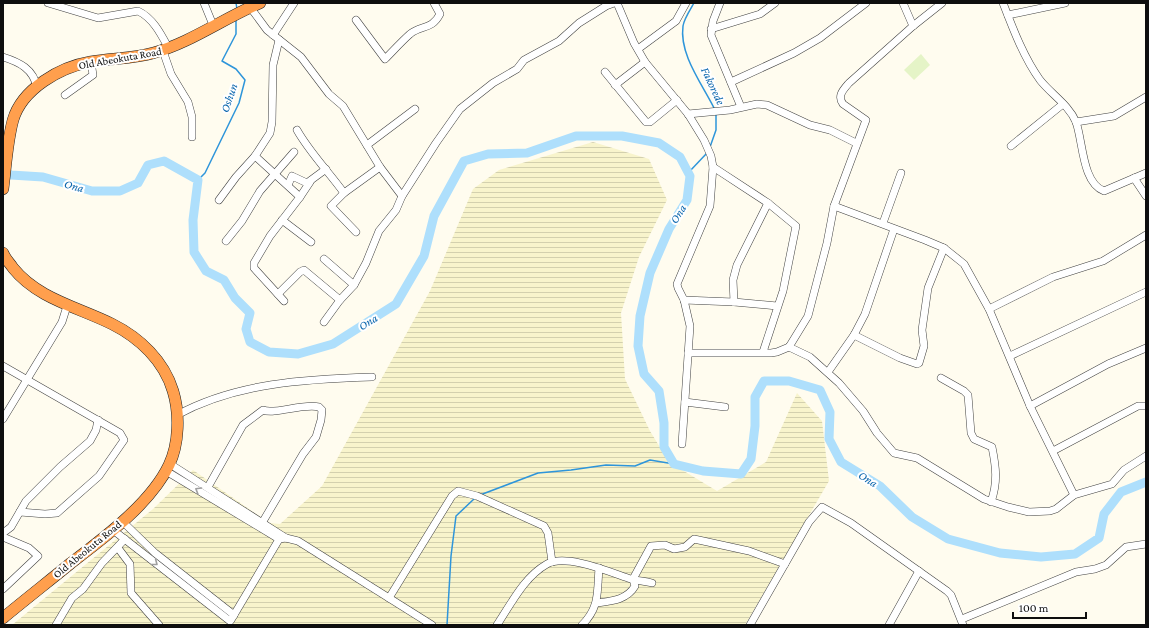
<svg xmlns="http://www.w3.org/2000/svg" width="1149" height="628" font-family="'Crimson Pro',serif">
  <style>
    .farmland { fill: url(#farmland-rules) }
    .pitch { fill: #e5f4c7 }
    .lines { fill: none; stroke-linecap: round; stroke-linejoin: round }
    .stream { stroke: #2e95da; stroke-width: 1.5 }
    .river { stroke: #aedffc; stroke-width: 9 }
    .minor-casing { stroke: #414141; stroke-width: 8 }
    .highway-casing { stroke: #1f1f1f; stroke-width: 12 }
    .minor { stroke: #fff; stroke-width: 7 }
    .highway { stroke: #ff9f4d; stroke-width: 11 }
    .oneway { stroke: #9f9f9f }
    .labels { text-anchor: middle; dominant-baseline: central; stroke-width: 4; stroke-linejoin: round; paint-order: stroke }
    .street-label { font-size: 11px; fill: #0e0e0e; stroke: #fff }
    .water-label { font-size: 12px; font-style: italic; fill: #0b66ad; stroke: #fff }
  </style>
  <defs>
    <pattern id="farmland-rules" width="6" height="5" patternUnits="userSpaceOnUse"><rect width="6" height="5" fill="#f8f4cc"/><path d="M0 2.5h6" fill="none" stroke="#d3d0ae"/></pattern>
  </defs>
  <rect width="100%" height="100%" fill="#fffcef"/>
  <path class="farmland" d="M593,142L649,159L667,200L639,257L621,313L625,379L650,431L669,462L717,491L766,462L797,393L822,421L829,481L745,625H12L153,509L193,470L269,523L280,524L322,486L430,291L473,189L499,170Z"/>
  <path class="pitch" d="M921,54L930,65L914,80L904,70Z"/>
  <g class="lines">
    <g class="stream">
      <path d="M236,3L237,9"/>
      <path d="M694,3C690,10 684,19 683,26C679,55 703,85 715,110"/>
      <path d="M710,147L716,130V113"/>
      <path d="M689,172L707,153"/>
      <path d="M198,180L205,173L239,103L245,80L236,69L222,61L236,34V19"/>
      <path d="M480,495L538,473L571,470L606,465L635,466L650,460L674,464"/>
      <path d="M447,625L451,556L456,516L475,498"/>
    </g>
    <path class="river" d="M3,171L11,175L43,177L92,191H120L138,183L148,165L164,161L198,180L193,220L194,252L206,271L224,280L235,298L250,313L246,329L250,342L269,352L298,354L333,344L396,304L424,256L434,216L464,161L488,154L527,153L576,136H622L659,143L680,157L690,176L687,200L669,229L650,273L640,316L638,346L644,374L659,391L664,423V447L674,464L703,471L741,474L751,459L755,426V397L764,381H789L820,390L830,412L829,439L841,462L880,486L912,517L948,539L1000,553L1041,557L1075,554L1099,538L1104,514L1121,492L1146,482"/>
    <g class="minor-casing">
      <g id="minor">
        <path d="M48,3L98,18L138,11C153,18 161,34 169,49"/>
        <path d="M204,3L213,25"/>
        <path d="M617,3L634,43L645,62L688,114L704,140L711,156L713,167L710,206L677,284L678,288L684,300L690,326L682,444"/>
        <path d="M720,3L713,21L711,35L741,107"/>
        <path d="M903,3L913,26"/>
        <path d="M1003,3C1013,29 1024,58 1040,80C1051,94 1069,105 1076,122C1083,141 1082,183 1104,191L1146,173"/>
        <path d="M250,7L267,30L301,57L329,94L343,106L380,167L402,196"/>
        <path d="M1008,15L1065,3"/>
        <path d="M356,20L385,59C393,51 401,42 410,34C421,25 432,30 440,14L434,3"/>
        <path d="M711,29L760,14L775,3"/>
        <path d="M273,35L294,3"/>
        <path d="M638,49L676,21L686,3"/>
        <path d="M163,51L171,74L188,102L192,117V137"/>
        <path d="M3,57C19,62 34,69 37,88"/>
        <path d="M605,72L646,122H650L677,100"/>
        <path d="M731,82L794,53L820,38L866,3"/>
        <path d="M615,85L645,62"/>
        <path d="M65,95L93,75L91,62"/>
        <path d="M688,114L730,110L757,104L767,105L810,125L830,130L856,143"/>
        <path d="M1076,122L1114,116L1146,97"/>
        <path d="M297,130C310,153 329,172 344,193"/>
        <path d="M367,145L415,109"/>
        <path d="M1011,146L1063,104"/>
        <path d="M255,156L300,197L270,236L254,263V268L284,301"/>
        <path d="M713,167L768,203L796,226L783,291L763,352"/>
        <path d="M1134,178L1146,196"/>
        <path d="M288,185L292,176L307,183L326,169"/>
        <path d="M300,197L310,182"/>
        <path d="M219,200L236,177L255,156L270,133L272,122L273,65L279,40"/>
        <path d="M834,206L925,240L944,248L964,264L989,309L1030,406L1074,495"/>
        <path d="M282,220L311,242"/>
        <path d="M883,223L901,173"/>
        <path d="M356,232L331,206L344,193L380,167"/>
        <path d="M226,241L242,221L260,191L294,152"/>
        <path d="M324,259L354,285"/>
        <path d="M278,294L300,272L304,270L340,300"/>
        <path d="M684,300L734,302L777,306"/>
        <path d="M734,302L733,280L737,265L768,203"/>
        <path d="M989,309L1053,277L1103,261L1146,235"/>
        <path d="M324,322L340,300L354,285L366,263L379,231L396,210L402,196L436,143L460,109L493,83L517,69L524,60L559,41L579,23L606,6L614,3"/>
        <path d="M854,335L900,358L917,364L919,363L924,346L922,330L928,288L944,248"/>
        <path d="M789,347L810,357L839,383L863,411L877,433L894,453L917,458L984,499L1008,507L1029,512L1050,511L1056,509L1074,495L1112,484L1124,470L1146,456"/>
        <path d="M688,353H771L777,352L789,347L808,316L827,243L834,206L866,120L843,104C837,96 843,90 849,83L913,26L942,3"/>
        <path d="M1010,356L1146,292"/>
        <path d="M3,366L120,433L124,440L99,476L57,513L45,514L20,512"/>
        <path d="M828,372L854,335L865,314L894,229"/>
        <path d="M941,378L964,391L968,395L971,433L974,439L992,447C996,467 998,482 991,502"/>
        <path d="M685,402L725,407"/>
        <path d="M1030,406L1108,364L1146,348"/>
        <path d="M177,415C236,383 305,379 372,377"/>
        <path d="M3,419L62,322L67,306"/>
        <path d="M1053,451L1138,406H1146"/>
        <path d="M170,464L286,538"/>
        <path d="M166,471L279,539L286,538L298,541L432,625"/>
        <path d="M208,487L243,425L263,410C274,415 303,403 319,407L322,410L321,420L316,437L303,454L262,523"/>
        <path d="M122,521L155,553L234,615"/>
        <path d="M113,530L230,621"/>
        <path d="M3,533L11,527L26,501L60,467L90,441L96,430L98,420"/>
        <path d="M3,537L29,548L38,556L3,589"/>
        <path d="M118,548L130,564L131,593L159,625"/>
        <path d="M389,598L452,496L458,491L477,496L544,526L548,533L552,562"/>
        <path d="M597,603C611,601 627,600 635,586L633,579L651,546L665,545L674,549L685,547L694,539L749,551L785,564"/>
        <path d="M962,619L1076,572L1095,569L1106,565L1126,547L1146,544"/>
        <path d="M231,620L281,536"/>
        <path d="M56,625L72,598L83,589L102,563L125,539"/>
        <path d="M497,625C511,604 524,577 547,564C566,553 612,573 631,579C638,581 645,581 652,583"/>
        <path d="M582,625C600,607 597,592 599,568"/>
        <path d="M750,625L809,522L822,507L851,523L947,591L951,595L963,625"/>
        <path d="M889,625L919,571"/>
      </g>
    </g>
    <g class="highway-casing">
      <g id="highway">
        <path d="M3,189C6,166 7,142 13,120C22,89 60,67 90,62C111,58 133,59 153,53C190,43 224,18 260,3"/>
        <path d="M3,253C5,259 10,263 13,268C38,299 78,307 112,324C140,338 164,361 173,391C180,414 179,444 169,465C151,503 104,538 71,563C49,581 26,599 3,618"/>
      </g>
    </g>
    <use href="#minor" class="minor"/>
    <use href="#highway" class="highway"/>
  </g>
  <defs><path id="oneway-chevron" d="M-2-3.5L2.5 0L-2 3.5" fill="none" stroke-width="1.6" stroke-linecap="round" stroke-linejoin="round"/></defs>
  <g class="oneway">
    <use href="#oneway-chevron" transform="translate(198 490) rotate(-149)"/>
    <use href="#oneway-chevron" transform="translate(155 563) rotate(38)"/>
  </g>
  <g class="labels">
    <g class="street-label">
      <text transform="translate(120 58) rotate(-10)">Old Abeokuta Road</text>
      <text transform="translate(87 549) rotate(-39)">Old Abeokuta Road</text>
    </g>
    <g class="water-label">
      <text transform="translate(713 86) rotate(65)">Fakorede</text>
      <text transform="translate(229 98) rotate(-71)">Oshun</text>
      <text transform="translate(74 186) rotate(15)">Ona</text>
      <text transform="translate(678 214) rotate(-58)">Ona</text>
      <text transform="translate(368 322) rotate(-32)">Ona</text>
      <text transform="translate(868 479) rotate(32)">Ona</text>
    </g>
  </g>
  <rect width="1149" height="628" fill="none" stroke="#0e0e0e" stroke-width="8"/>
  <path d="M1013 612v6h73v-6" fill="none" stroke="#0e0e0e" stroke-width="2"/>
  <text x="1019" y="612" font-size="12" fill="#0e0e0e" stroke="#ffffff" stroke-width="3" paint-order="stroke">100 m</text>
</svg>
